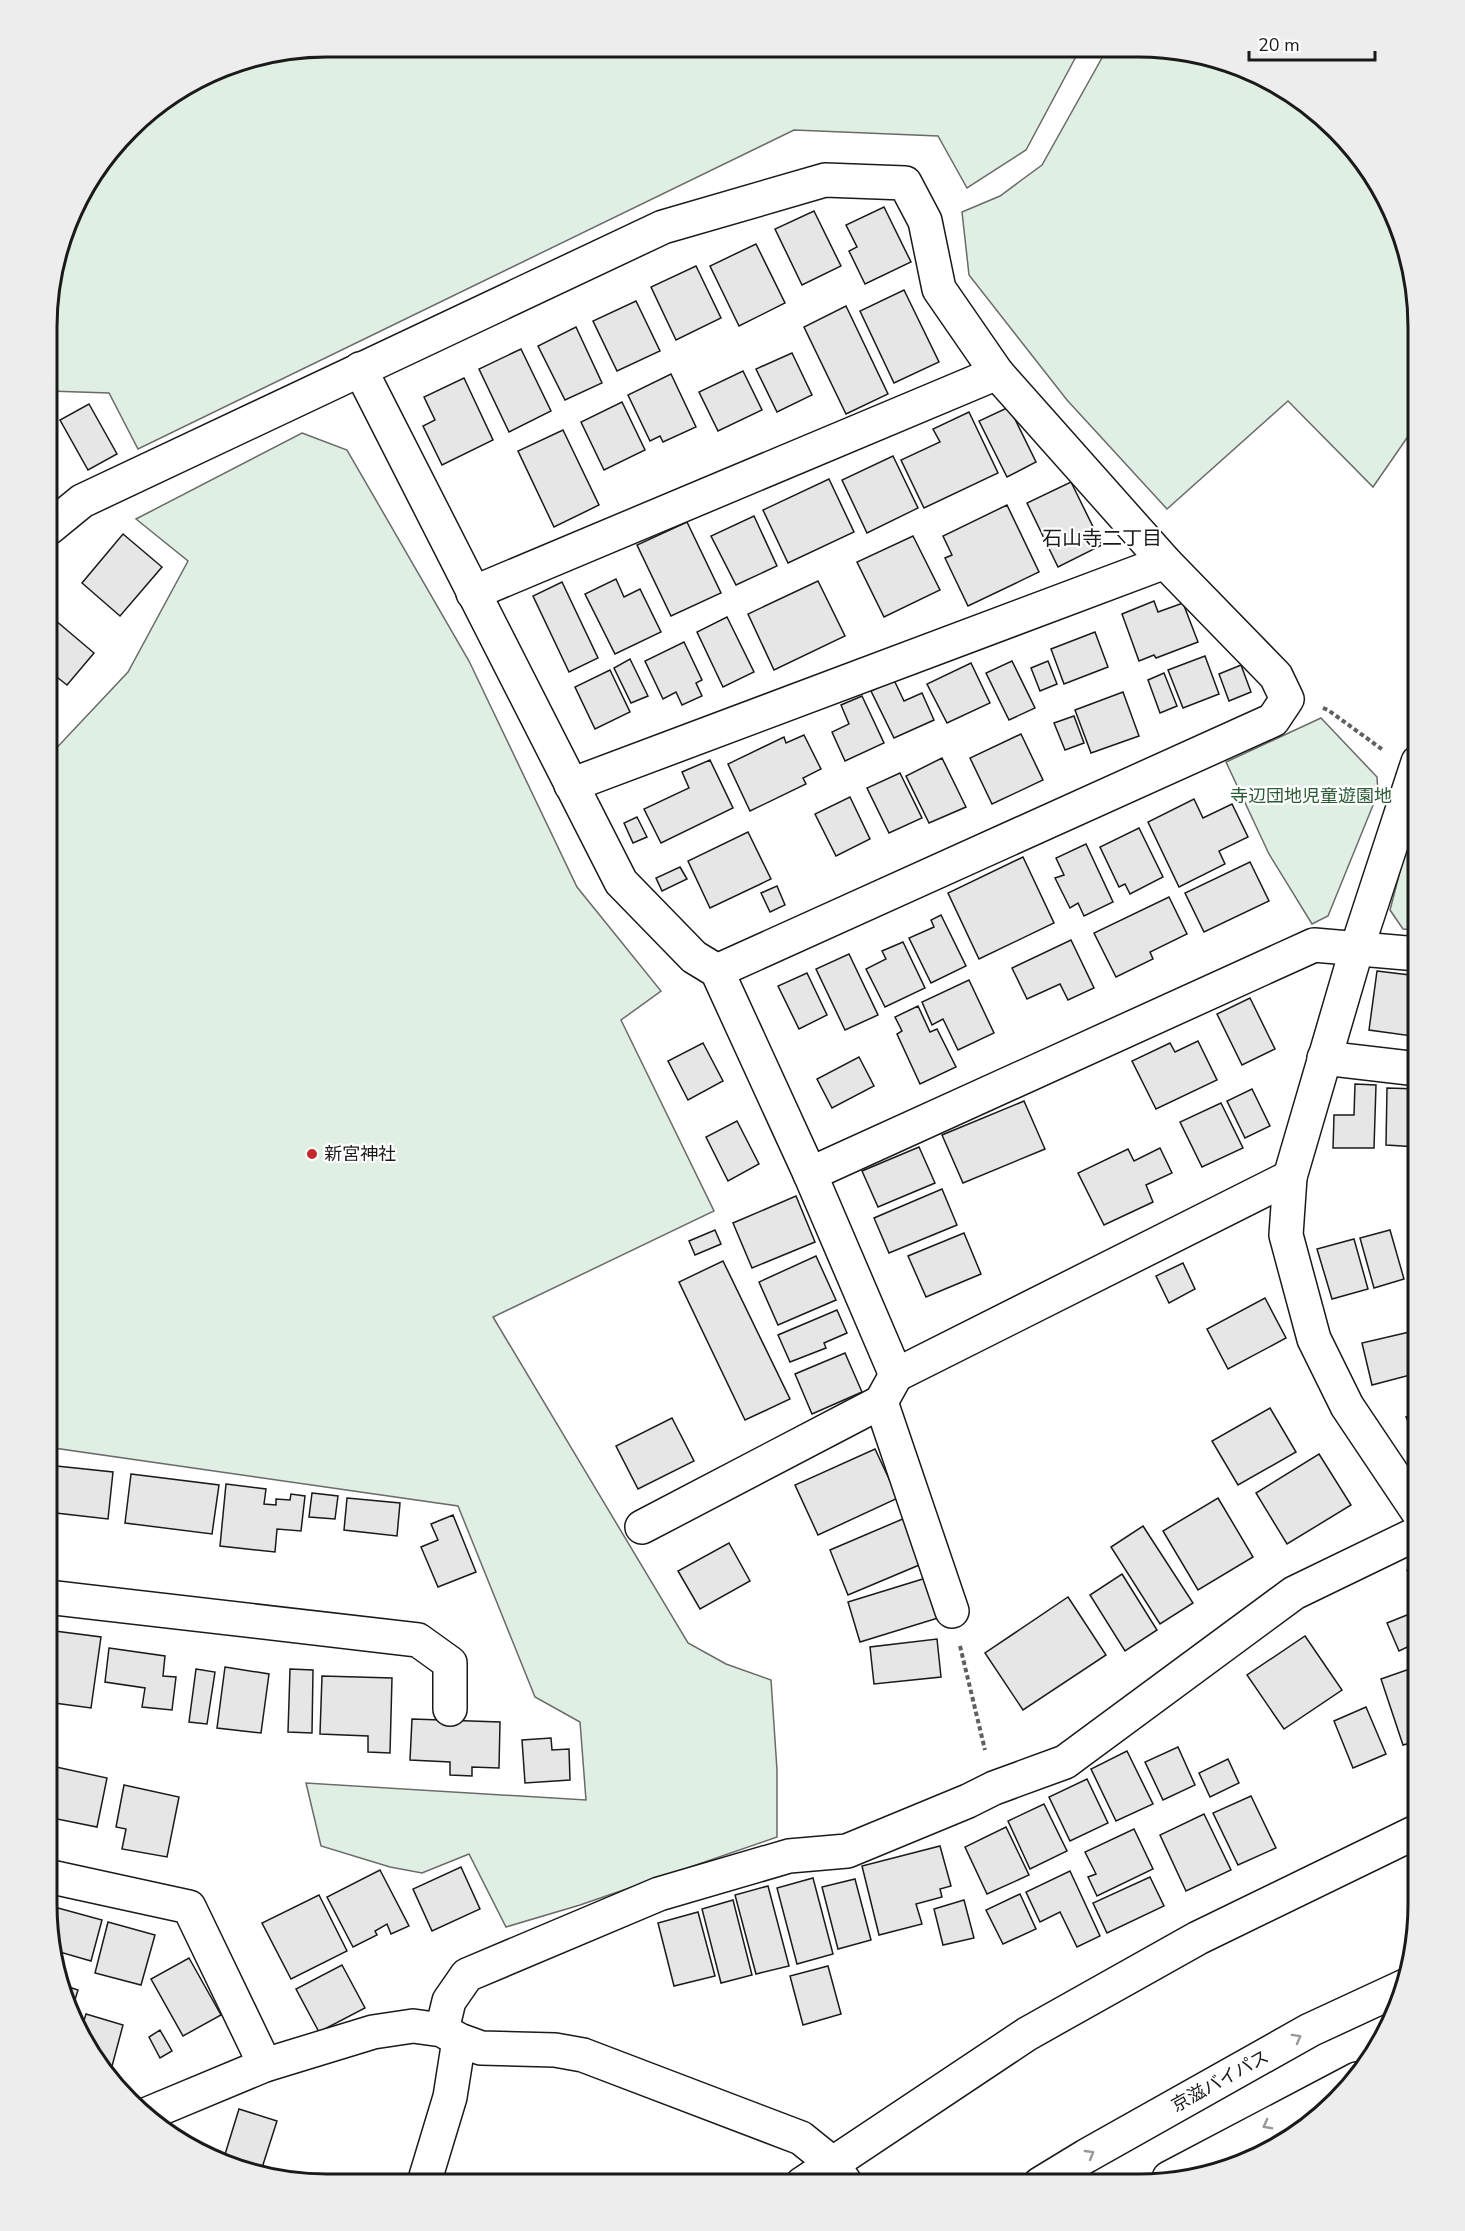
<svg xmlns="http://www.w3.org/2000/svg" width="1465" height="2231" font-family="'Nunito Sans','Noto Sans JP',sans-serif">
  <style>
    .green { fill: #e0efe3; stroke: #6a6a6a; stroke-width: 1.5 }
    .building { fill: #e6e6e6; stroke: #1a1a1a; stroke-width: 1.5 }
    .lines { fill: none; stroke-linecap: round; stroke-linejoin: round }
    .minor-casing { stroke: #1a1a1a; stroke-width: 36 }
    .highway-casing { stroke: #1a1a1a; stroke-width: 36 }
    .path { stroke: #5f5f5f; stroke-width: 4; stroke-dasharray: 4.5 3; stroke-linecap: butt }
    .minor { stroke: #fff; stroke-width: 33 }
    .highway { stroke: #fff; stroke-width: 33 }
    .oneway { stroke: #989898 }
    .poi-dot { fill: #c62828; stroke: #fff; stroke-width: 2 }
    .labels { text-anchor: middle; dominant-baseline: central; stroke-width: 4.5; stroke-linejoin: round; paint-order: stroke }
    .park-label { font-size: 18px; fill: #2b5a34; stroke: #fff }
    .poi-label { font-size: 18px; fill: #1a1a1a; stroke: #fff; text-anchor: start }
    .street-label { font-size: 18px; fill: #1a1a1a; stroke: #fff }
    .neighbourhood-label { font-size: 20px; fill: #1a1a1a; stroke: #fff }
    .rim { fill: none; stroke: #1a1a1a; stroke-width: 3 }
  </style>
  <rect width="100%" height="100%" fill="#fff"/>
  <g class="green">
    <path d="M327,47L1080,49L1026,150L967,188L938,136L794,130L138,449L109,393L49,391V290L84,187L142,116L237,62Z"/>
    <path d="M1107,49H1175L1245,68L1308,104L1360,156L1397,219L1418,327V422L1373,487L1288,401L1167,509L1067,400L969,275L962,212L1000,196L1042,165Z"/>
    <path d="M302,433L347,450L469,661L577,887L661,991L621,1020L714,1211L493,1317L688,1643L726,1664L771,1680L777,1770V1837L580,1905L506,1927L469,1854L422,1873L390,1867L321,1846L306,1783L586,1800L580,1722L535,1697L458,1506L47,1447L48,757L128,672L188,561L136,519Z"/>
    <path d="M1321,718L1377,777L1378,793L1328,916L1312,924L1269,854L1226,762Z"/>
    <path d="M1410,833L1418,834V930L1403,929L1390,910Z"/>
  </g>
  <g class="building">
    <path d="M884,207L911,262L865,284L849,251L857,247L846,225Z"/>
    <path d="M814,211L841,266L802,285L775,229Z"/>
    <path d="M756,244L785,303L739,326L710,266Z"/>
    <path d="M696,266L721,318L676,340L651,287Z"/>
    <path d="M904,290L939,362L894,383L860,311Z"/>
    <path d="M636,301L660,351L617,371L593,321Z"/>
    <path d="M846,306L888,394L846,414L804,327Z"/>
    <path d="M576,327L602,383L565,400L538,346Z"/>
    <path d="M521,349L551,411L509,432L479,369Z"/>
    <path d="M792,353L812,395L777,412L756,369Z"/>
    <path d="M743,371L762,410L718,431L699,392Z"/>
    <path d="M671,374L696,427L663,442L660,436L650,441L628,395Z"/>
    <path d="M464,378L493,440L442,465L423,426L435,420L424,397Z"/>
    <path d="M622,402L645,450L604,470L581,422Z"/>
    <path d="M89,404L117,454L88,470L60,420Z"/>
    <path d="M1009,407L1036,462L1007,477L979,421Z"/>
    <path d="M969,412L998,473L924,508L901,460L940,442L933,429Z"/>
    <path d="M563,430L599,505L554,527L518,451Z"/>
    <path d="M893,456L918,508L867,533L842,480Z"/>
    <path d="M829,479L854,532L788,563L763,510Z"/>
    <path d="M1071,482L1102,545L1058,567L1027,503Z"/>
    <path d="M1007,505L1039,572L968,606L945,558L952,555L943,536Z"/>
    <path d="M754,516L777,566L736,585L711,536Z"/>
    <path d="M687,522L721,593L671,616L637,545Z"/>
    <path d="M123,534L162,567L120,616L82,583Z"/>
    <path d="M913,536L940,590L884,617L857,562Z"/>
    <path d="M616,579L624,597L640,589L661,632L615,654L585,594Z"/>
    <path d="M818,581L845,636L774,670L748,614Z"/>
    <path d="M562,582L598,658L569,672L533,596Z"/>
    <path d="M1154,601L1158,612L1183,603L1198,642L1156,658L1154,655L1139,661L1122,614Z"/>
    <path d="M727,617L754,672L723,687L697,632Z"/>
    <path d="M55,620L94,653L67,685L48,670V628Z"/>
    <path d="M1095,632L1108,667L1064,684L1051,649Z"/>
    <path d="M684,642L702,680L696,683L702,696L682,705L676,692L663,699L645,661Z"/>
    <path d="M1205,656L1219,694L1183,708L1168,670Z"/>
    <path d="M630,659L648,696L631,703L614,668Z"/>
    <path d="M1012,661L1035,708L1009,720L986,673Z"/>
    <path d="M1048,661L1057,684L1040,691L1031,668Z"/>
    <path d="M971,663L990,703L947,723L927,684Z"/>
    <path d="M1241,665L1251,692L1229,701L1219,674Z"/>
    <path d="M610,670L630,712L595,729L575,687Z"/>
    <path d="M1164,673L1177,706L1160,713L1148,680Z"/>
    <path d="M894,680L904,701L922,693L934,720L894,738L871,691Z"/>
    <path d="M1123,692L1139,736L1091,753L1075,710Z"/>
    <path d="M862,696L884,743L845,761L832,732L849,724L841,705Z"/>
    <path d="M1074,716L1084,743L1065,750L1054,723Z"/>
    <path d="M1021,734L1043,780L992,804L970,758Z"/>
    <path d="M804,735L821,769L803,778L806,784L750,811L728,764L784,737L786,743Z"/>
    <path d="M942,758L966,807L929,823L906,776Z"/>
    <path d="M710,760L733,808L661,843L644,809L689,788L682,772Z"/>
    <path d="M900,773L922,818L889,833L867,788Z"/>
    <path d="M850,797L870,839L836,856L815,814Z"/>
    <path d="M1194,799L1203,818L1232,804L1248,837L1219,851L1225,864L1179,887L1148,822Z"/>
    <path d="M637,817L647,837L633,843L624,823Z"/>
    <path d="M1139,828L1163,877L1130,894L1125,884L1119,887L1100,847Z"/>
    <path d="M748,832L771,879L710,908L688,861Z"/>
    <path d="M1086,844L1113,902L1084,916L1078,903L1070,908L1055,878L1064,875L1056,858Z"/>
    <path d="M1023,857L1054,923L979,959L948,893Z"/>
    <path d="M1250,862L1269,901L1204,932L1185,893Z"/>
    <path d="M680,867L687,879L662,891L656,878Z"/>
    <path d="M777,886L785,905L770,912L761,893Z"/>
    <path d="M1169,897L1187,934L1150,952L1153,959L1116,977L1094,933Z"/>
    <path d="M941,915L966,966L931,983L909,938L934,927L931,920Z"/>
    <path d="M1071,940L1094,988L1068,1000L1060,984L1027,999L1012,968Z"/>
    <path d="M903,942L925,988L885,1007L866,969L886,959L882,951Z"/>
    <path d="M849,954L878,1015L845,1030L816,969Z"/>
    <path d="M1377,971L1418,976L1412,1036L1369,1030Z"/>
    <path d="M807,973L827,1015L799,1029L778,986Z"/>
    <path d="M969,980L994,1033L958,1050L943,1019L932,1025L922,1002Z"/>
    <path d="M1250,998L1275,1049L1242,1065L1217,1014Z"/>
    <path d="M918,1006L930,1032L937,1029L956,1067L920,1084L897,1034L902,1031L895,1017Z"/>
    <path d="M1198,1041L1217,1080L1156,1109L1132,1061L1170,1043L1175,1052Z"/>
    <path d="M703,1043L723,1081L688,1100L668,1061Z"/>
    <path d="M859,1057L874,1086L832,1108L817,1079Z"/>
    <path d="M1355,1084L1376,1085L1374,1148H1333L1334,1115H1354Z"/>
    <path d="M1387,1088L1418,1089V1147L1386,1145Z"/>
    <path d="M1252,1089L1270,1126L1245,1138L1227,1101Z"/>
    <path d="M1024,1101L1045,1149L963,1183L942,1135Z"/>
    <path d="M1221,1103L1243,1148L1202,1167L1180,1122Z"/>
    <path d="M737,1121L759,1164L728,1181L706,1137Z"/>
    <path d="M919,1147L935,1183L878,1207L862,1171Z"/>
    <path d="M1160,1148L1172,1173L1146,1185L1153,1202L1104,1225L1078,1173L1128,1149L1134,1161Z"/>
    <path d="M942,1189L957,1225L889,1253L874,1218Z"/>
    <path d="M796,1196L815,1242L752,1268L733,1223Z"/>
    <path d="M715,1230L721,1244L695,1255L689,1241Z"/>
    <path d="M1390,1230L1404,1279L1374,1288L1360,1238Z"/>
    <path d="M964,1233L981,1274L926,1297L908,1256Z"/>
    <path d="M1354,1239L1368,1289L1332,1299L1317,1249Z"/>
    <path d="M816,1256L836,1300L778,1325L759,1282Z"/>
    <path d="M723,1261L790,1399L745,1420L679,1282Z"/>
    <path d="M1183,1263L1195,1289L1169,1303L1156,1276Z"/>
    <path d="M1265,1298L1286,1338L1228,1369L1207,1329Z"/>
    <path d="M837,1310L847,1333L824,1343L826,1348L790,1362L778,1335Z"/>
    <path d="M1418,1330V1373L1372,1385L1362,1343Z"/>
    <path d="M845,1353L862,1392L812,1414L795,1374Z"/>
    <path d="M1270,1408L1296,1452L1238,1485L1212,1441Z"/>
    <path d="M1418,1412V1445L1406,1417Z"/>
    <path d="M672,1418L694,1461L638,1489L616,1446Z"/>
    <path d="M875,1449L898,1498L818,1535L795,1485Z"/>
    <path d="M1319,1454L1351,1505L1287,1544L1256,1493Z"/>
    <path d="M47,1465L113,1472L108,1519L47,1512Z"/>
    <path d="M131,1474L219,1485L212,1534L125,1523Z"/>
    <path d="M226,1484L266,1489L264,1504L276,1505V1499L290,1500L291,1494L305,1496L301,1531L277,1529L275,1552L220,1546Z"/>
    <path d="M312,1493L338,1496L335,1519L309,1517Z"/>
    <path d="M347,1498L400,1503L397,1536L344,1530Z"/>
    <path d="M1218,1498L1253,1557L1198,1590L1163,1531Z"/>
    <path d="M453,1515L476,1572L438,1587L421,1547L438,1540L431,1524Z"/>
    <path d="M905,1518L924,1563L848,1595L830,1550Z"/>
    <path d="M1143,1526L1193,1603L1160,1624L1111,1547Z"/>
    <path d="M729,1543L750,1581L700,1609L678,1571Z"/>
    <path d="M1418,1565V1593L1407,1570Z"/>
    <path d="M1122,1574L1157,1630L1125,1651L1090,1595Z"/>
    <path d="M926,1578L938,1618L860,1642L848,1602Z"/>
    <path d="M1068,1597L1106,1655L1023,1710L985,1653Z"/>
    <path d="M1412,1613L1418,1628V1642L1399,1651L1387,1623Z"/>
    <path d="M47,1630L101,1637L91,1708L47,1702Z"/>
    <path d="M1305,1636L1342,1690L1284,1729L1247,1675Z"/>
    <path d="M937,1639L941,1677L874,1684L870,1647Z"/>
    <path d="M109,1648L165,1656L163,1676L176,1677L172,1710L142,1707L145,1688L105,1682Z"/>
    <path d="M1418,1666V1741L1403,1745L1381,1679Z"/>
    <path d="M225,1667L269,1674L261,1733L217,1728Z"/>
    <path d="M196,1669L215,1672L207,1724L189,1722Z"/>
    <path d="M290,1669L313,1670L312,1733L288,1732Z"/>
    <path d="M322,1676L392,1678L390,1753L368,1752V1736L320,1734Z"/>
    <path d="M1366,1707L1386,1754L1353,1768L1334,1721Z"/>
    <path d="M412,1719L500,1722L499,1768L472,1767V1776L450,1775V1762L410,1760Z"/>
    <path d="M551,1738L552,1750L569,1749L570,1780L525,1783L522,1740Z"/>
    <path d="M1178,1747L1195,1785L1163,1800L1145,1762Z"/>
    <path d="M1127,1751L1153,1804L1116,1821L1091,1769Z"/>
    <path d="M1228,1759L1239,1783L1210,1797L1199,1773Z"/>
    <path d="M47,1765L107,1778L97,1827L47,1817Z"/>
    <path d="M1087,1779L1108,1823L1070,1841L1049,1797Z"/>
    <path d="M124,1785L179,1797L167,1857L122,1849L126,1829L116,1827Z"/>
    <path d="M1251,1796L1276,1848L1238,1865L1213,1813Z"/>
    <path d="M1044,1804L1067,1851L1030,1869L1008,1821Z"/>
    <path d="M1204,1814L1231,1870L1186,1891L1160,1835Z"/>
    <path d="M1006,1827L1029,1875L987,1894L965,1847Z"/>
    <path d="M1134,1829L1153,1869L1097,1896L1088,1877L1096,1874L1085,1852Z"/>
    <path d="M940,1846L951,1886L940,1889L942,1897L916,1904L922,1924L879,1935L862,1866Z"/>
    <path d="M461,1867L480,1909L432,1931L413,1889Z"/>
    <path d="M380,1870L409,1926L391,1934L387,1924L375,1931L377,1935L353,1947L327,1897Z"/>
    <path d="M1070,1871L1100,1936L1077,1947L1060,1912L1040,1922L1026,1892Z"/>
    <path d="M1150,1877L1164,1906L1107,1933L1093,1903Z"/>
    <path d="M813,1878L833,1954L797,1964L777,1888Z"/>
    <path d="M855,1879L871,1940L838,1949L822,1887Z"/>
    <path d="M768,1886L789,1966L756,1974L735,1895Z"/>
    <path d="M1020,1894L1036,1929L1003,1944L986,1910Z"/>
    <path d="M319,1895L347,1951L291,1979L262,1923Z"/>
    <path d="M733,1900L752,1975L721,1983L702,1909Z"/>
    <path d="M964,1900L974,1938L943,1945L934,1909Z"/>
    <path d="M47,1905L102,1920L91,1961L56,1951Z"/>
    <path d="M698,1912L715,1976L674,1986L658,1923Z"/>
    <path d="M108,1922L155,1935L141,1985L95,1973Z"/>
    <path d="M189,1958L221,2015L183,2036L151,1979Z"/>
    <path d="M342,1965L365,2008L319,2032L296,1989Z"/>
    <path d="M828,1966L841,2014L803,2025L790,1976Z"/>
    <path d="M63,1985L78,1990L70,2016L68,2012Z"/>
    <path d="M86,2014L123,2025L111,2070L100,2067L78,2030H81Z"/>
    <path d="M160,2030L172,2051L160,2058L149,2037Z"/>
    <path d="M239,2109L277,2121L260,2174L222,2164Z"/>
  </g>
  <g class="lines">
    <g class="minor-casing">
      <g id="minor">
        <path d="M360,369L621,882L694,957L717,971L810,1174L896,1375L1290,1177"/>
        <path d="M49,528L82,501L663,227L825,180L905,183L925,221L939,289L997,373L1165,562L1276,676L1287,699L1273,720L717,971"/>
        <path d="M473,593L997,373"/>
        <path d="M571,785L1165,562"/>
        <path d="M1324,1058L1418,1069"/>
        <path d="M810,1174L1314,945L1418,954"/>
        <path d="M881,1402L952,1611"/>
        <path d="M1418,1512L1347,1406L1314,1339L1286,1235L1290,1177L1357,948L1418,762"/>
        <path d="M642,1527L881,1402L896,1375"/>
        <path d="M47,1597L418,1640L450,1663V1709"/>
        <path d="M47,1876L189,1907L265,2065"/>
        <path d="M442,2030L449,2001L467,1975L659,1894L789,1856L847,1851L968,1801L994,1788L1065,1762L1294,1593L1418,1533"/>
        <path d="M145,2115L265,2065L373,2032L413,2026L442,2030L459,2040L481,2048L555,2050L583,2055L801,2138L832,2163L846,2184"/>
        <path d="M424,2183L450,2097L459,2040"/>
        <path d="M802,2184L1027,2034L1198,1938L1418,1831"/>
      </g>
    </g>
    <g class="highway-casing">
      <g id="highway">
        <path d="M1169,2178L1357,2079"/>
        <path d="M1040,2184L1086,2156L1310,2030L1405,1986"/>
      </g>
    </g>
    <g class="path">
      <path d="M1323,708L1328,710L1383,750"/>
      <path d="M960,1646L985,1750"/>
    </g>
    <use href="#minor" class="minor"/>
    <use href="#highway" class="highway"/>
  </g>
  <defs><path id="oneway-chevron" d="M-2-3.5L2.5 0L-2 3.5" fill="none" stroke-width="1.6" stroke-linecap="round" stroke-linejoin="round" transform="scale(1.5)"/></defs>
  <g class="oneway">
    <use href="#oneway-chevron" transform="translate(1297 2038) rotate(-29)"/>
    <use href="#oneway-chevron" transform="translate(1267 2125) rotate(152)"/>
    <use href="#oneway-chevron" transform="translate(1090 2154) rotate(-30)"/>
  </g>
  <circle class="poi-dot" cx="312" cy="1154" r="6"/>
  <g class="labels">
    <g class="park-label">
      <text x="1311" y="796">寺辺団地児童遊園地</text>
    </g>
    <g class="poi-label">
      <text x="324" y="1154">新宮神社</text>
    </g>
    <g class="street-label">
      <text transform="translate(1220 2081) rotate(-29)">京滋バイパス</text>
    </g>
    <g class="neighbourhood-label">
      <text x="1102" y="538">石山寺二丁目</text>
    </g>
  </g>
  <path d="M0 0H1465V2231H0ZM327 57H1138A270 270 0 0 1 1408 327V1904A270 270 0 0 1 1138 2174H327A270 270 0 0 1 57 1904V327A270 270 0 0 1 327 57Z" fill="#ededed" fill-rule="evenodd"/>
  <path class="rim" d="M327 57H1138A270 270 0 0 1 1408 327V1904A270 270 0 0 1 1138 2174H327A270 270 0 0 1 57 1904V327A270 270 0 0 1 327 57Z"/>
  <path d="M1249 51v9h126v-9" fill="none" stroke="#1a1a1a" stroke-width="3"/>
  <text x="1258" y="51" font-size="18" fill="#1a1a1a" stroke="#ffffff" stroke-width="4.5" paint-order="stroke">20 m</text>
</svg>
